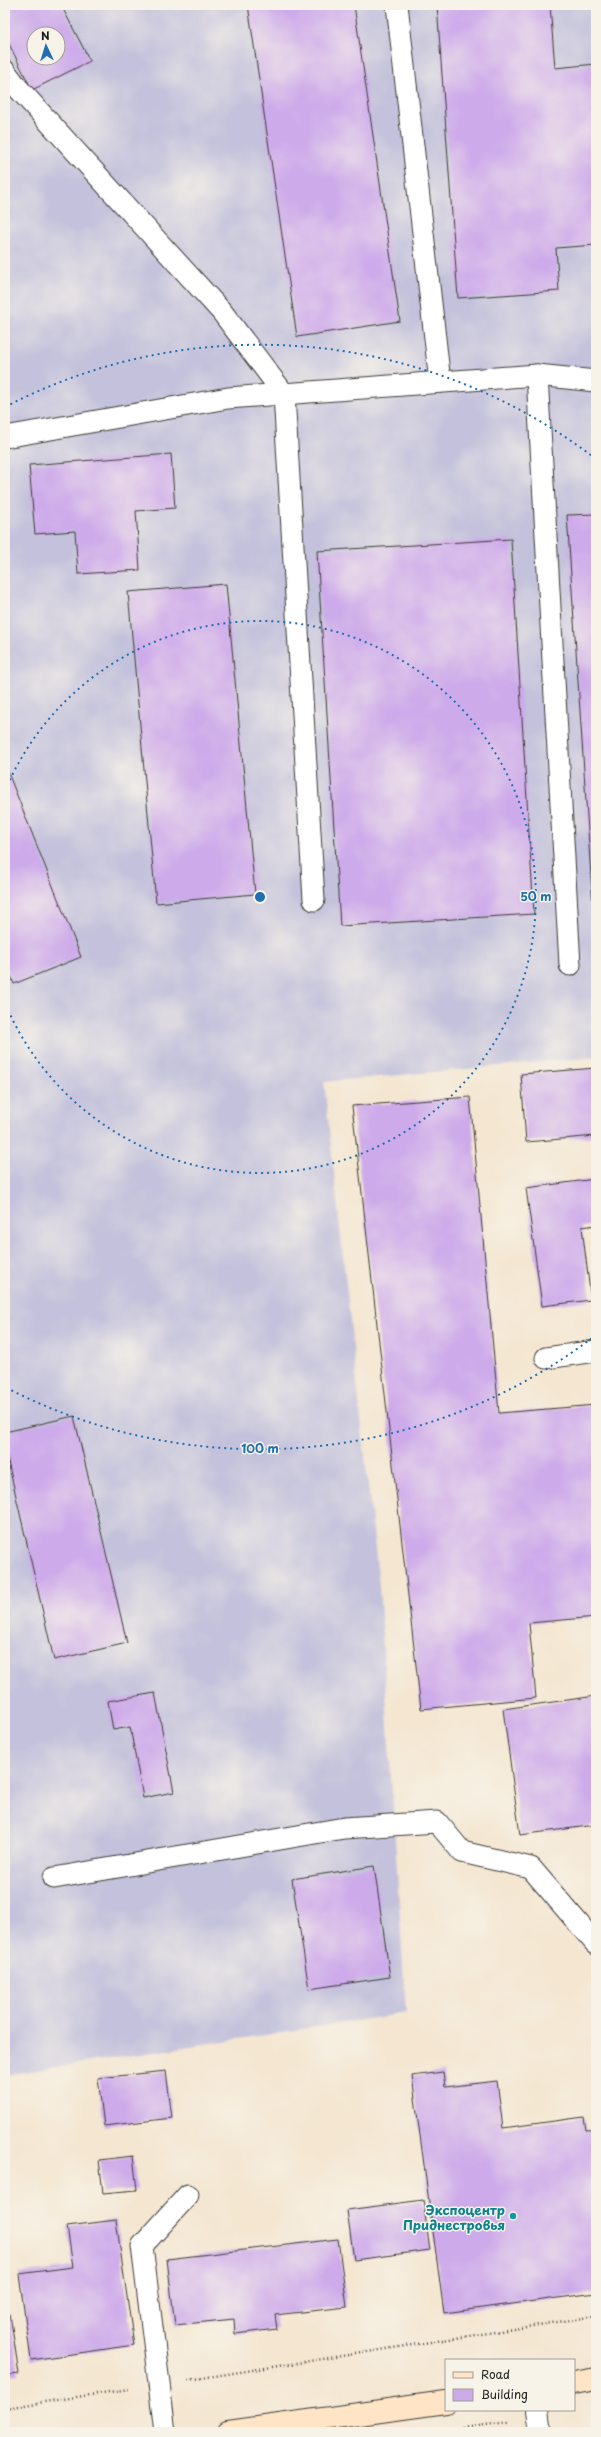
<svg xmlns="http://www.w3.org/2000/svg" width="601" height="2437" font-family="'Playpen Sans',sans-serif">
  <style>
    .industrial { fill: #c3c1db; fill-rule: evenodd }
    .building { fill: #cdaaea; fill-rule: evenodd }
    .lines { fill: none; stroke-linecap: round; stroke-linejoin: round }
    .lane-casing { stroke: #3c3a37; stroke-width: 23 }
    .street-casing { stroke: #3c3a37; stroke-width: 24 }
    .secondary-casing { stroke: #3c3a37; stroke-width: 24 }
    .path { stroke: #3c3a37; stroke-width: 2.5; stroke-dasharray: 1 3; stroke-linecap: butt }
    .lane { stroke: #fff; stroke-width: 21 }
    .street { stroke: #fff; stroke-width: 22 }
    .secondary { stroke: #ffe4c6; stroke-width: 22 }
    .ring { fill: none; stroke: #1f6fb2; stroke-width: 2; stroke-dasharray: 2 4 }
    .culture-dot { fill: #0f9aa8; stroke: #f7f3e8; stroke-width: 1.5 }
    .labels { text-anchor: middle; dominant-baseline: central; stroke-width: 3; stroke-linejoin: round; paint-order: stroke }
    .culture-label { font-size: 13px; font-weight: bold; fill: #0d838f; stroke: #f7f3e8; text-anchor: end }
    .centre { fill: #1f6fb2; stroke: #f7f3e8; stroke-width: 2 }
    .ring-label { font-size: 12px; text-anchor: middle; font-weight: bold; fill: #1f6fb2; stroke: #f7f3e8; stroke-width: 3; stroke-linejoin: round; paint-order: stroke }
  </style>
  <rect width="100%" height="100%" fill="#f7f3e8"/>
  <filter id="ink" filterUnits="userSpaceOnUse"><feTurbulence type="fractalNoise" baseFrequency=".025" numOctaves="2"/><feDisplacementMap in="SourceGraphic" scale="8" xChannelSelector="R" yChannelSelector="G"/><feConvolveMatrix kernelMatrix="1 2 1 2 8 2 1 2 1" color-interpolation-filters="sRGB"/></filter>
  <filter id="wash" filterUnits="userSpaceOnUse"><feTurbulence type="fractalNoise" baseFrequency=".012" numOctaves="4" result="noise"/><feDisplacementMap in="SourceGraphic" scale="16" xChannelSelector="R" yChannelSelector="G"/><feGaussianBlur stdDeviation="0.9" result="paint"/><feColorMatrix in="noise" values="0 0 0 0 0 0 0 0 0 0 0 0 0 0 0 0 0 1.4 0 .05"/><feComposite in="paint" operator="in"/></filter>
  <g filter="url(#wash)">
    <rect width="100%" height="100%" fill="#f4e6d1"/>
    <path class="industrial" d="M5,5H596V1057L324,1082L379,1585L406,2013L5,2075ZM34,34H58V58H34Z"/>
    <g id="blocks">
      <g class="building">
        <path d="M5,5H61L90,61L32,90L5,36ZM34,34H58V58H34Z"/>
        <path d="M248,5H354L400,321L297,337Z"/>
        <path d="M437,5H550L555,68L596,64V245L556,248L559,291L458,298Z"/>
        <path d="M171,454L175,508L136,511L140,570L78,574L75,531L35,534L29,465Z"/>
        <path d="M596,514V937H595L567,515Z"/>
        <path d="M511,539L534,914L340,926L317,551Z"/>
        <path d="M226,584L255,894L156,903L128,592Z"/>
        <path d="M5,765L81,957L14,984L5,961Z"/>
        <path d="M596,1068V1136L526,1142L521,1074Z"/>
        <path d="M470,1097L499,1413L596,1405V1617L529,1623L536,1698L421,1709L352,1106Z"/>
        <path d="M595,1179L596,1225L582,1227L591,1300L542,1306L526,1188Z"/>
        <path d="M74,1416L127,1643L54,1660L5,1449V1432Z"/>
        <path d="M155,1693L174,1792L143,1798L130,1727L113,1730L108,1701Z"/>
        <path d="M596,1696V1825L520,1835L503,1709Z"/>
        <path d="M374,1866L390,1977L309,1989L292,1879Z"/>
        <path d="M166,2071L172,2118L104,2126L98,2078Z"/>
        <path d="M443,2072L445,2087L497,2081L503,2128L584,2117L586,2130L596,2129V2293L444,2313L412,2076Z"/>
        <path d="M133,2156L137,2190L103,2193L99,2160Z"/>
        <path d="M423,2200L430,2250L354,2260L347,2210Z"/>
        <path d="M116,2220L134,2345L31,2360L19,2274L73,2267L67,2226Z"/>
        <path d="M338,2239L347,2307L275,2315L277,2329L235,2334L234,2319L175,2325L167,2259Z"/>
        <path d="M5,2314H10L19,2374L5,2376Z"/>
      </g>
    </g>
  </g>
  <g filter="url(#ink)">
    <use href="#blocks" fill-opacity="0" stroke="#3c3a37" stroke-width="1"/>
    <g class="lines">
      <g class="lane-casing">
        <g id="lane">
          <path d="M397,5L440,382"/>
          <path d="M5,71L17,87L222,312L284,394L314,900"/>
          <path d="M537,375L570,965"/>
          <path d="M5,437L228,398L537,375L596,381"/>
          <path d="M546,1358L596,1351"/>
          <path d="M54,1878L344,1828L437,1822L462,1852L531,1868L596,1944"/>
          <path d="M165,2432L142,2246L188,2195"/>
        </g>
      </g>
      <g class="street-casing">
        <path id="street" d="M538,2410L541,2432"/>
      </g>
      <g class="secondary-casing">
        <g id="secondary">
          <path d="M574,2383L596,2379"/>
          <path d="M228,2432L446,2402"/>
        </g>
      </g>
      <g class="path">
        <path d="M189,2380L596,2316"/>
        <path d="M5,2408L129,2389"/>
        <path d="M463,2428L508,2422"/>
      </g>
      <use href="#lane" class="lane"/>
      <use href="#street" class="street"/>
      <use href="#secondary" class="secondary"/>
    </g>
  </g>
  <g class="ring">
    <path d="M5 791A276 276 0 1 1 5 1003"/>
    <path d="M592 1338A552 552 0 0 1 5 1387M5 407A552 552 0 0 1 592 456"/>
  </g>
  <circle class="culture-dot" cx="513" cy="2216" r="4"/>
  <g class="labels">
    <g class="culture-label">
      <text x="505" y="2209">Экспоцентр<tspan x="505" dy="15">Приднестровья</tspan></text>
    </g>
  </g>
  <circle cx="260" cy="897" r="6" class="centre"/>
  <g class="ring-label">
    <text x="536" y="901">50 m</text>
    <text x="260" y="1453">100 m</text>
  </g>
  <rect width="601" height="2437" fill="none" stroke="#f7f3e8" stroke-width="20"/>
  <rect x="445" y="2359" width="130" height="52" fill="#f7f3e8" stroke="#9f9d96"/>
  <rect x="453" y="2372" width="20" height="6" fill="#ffe4c6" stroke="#9f9d96"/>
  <text x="481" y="2379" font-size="12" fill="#1c1c1c">Road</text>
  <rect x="453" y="2389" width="20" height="12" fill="#cdaaea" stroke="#9f9d96"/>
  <text x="481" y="2399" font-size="12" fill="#1c1c1c">Building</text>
  <g transform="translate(46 46) rotate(356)"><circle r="19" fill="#f7f3e8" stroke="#9f9d96"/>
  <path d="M0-3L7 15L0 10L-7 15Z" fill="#1f6fb2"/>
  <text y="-6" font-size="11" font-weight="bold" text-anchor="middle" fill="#1c1c1c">N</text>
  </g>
</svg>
